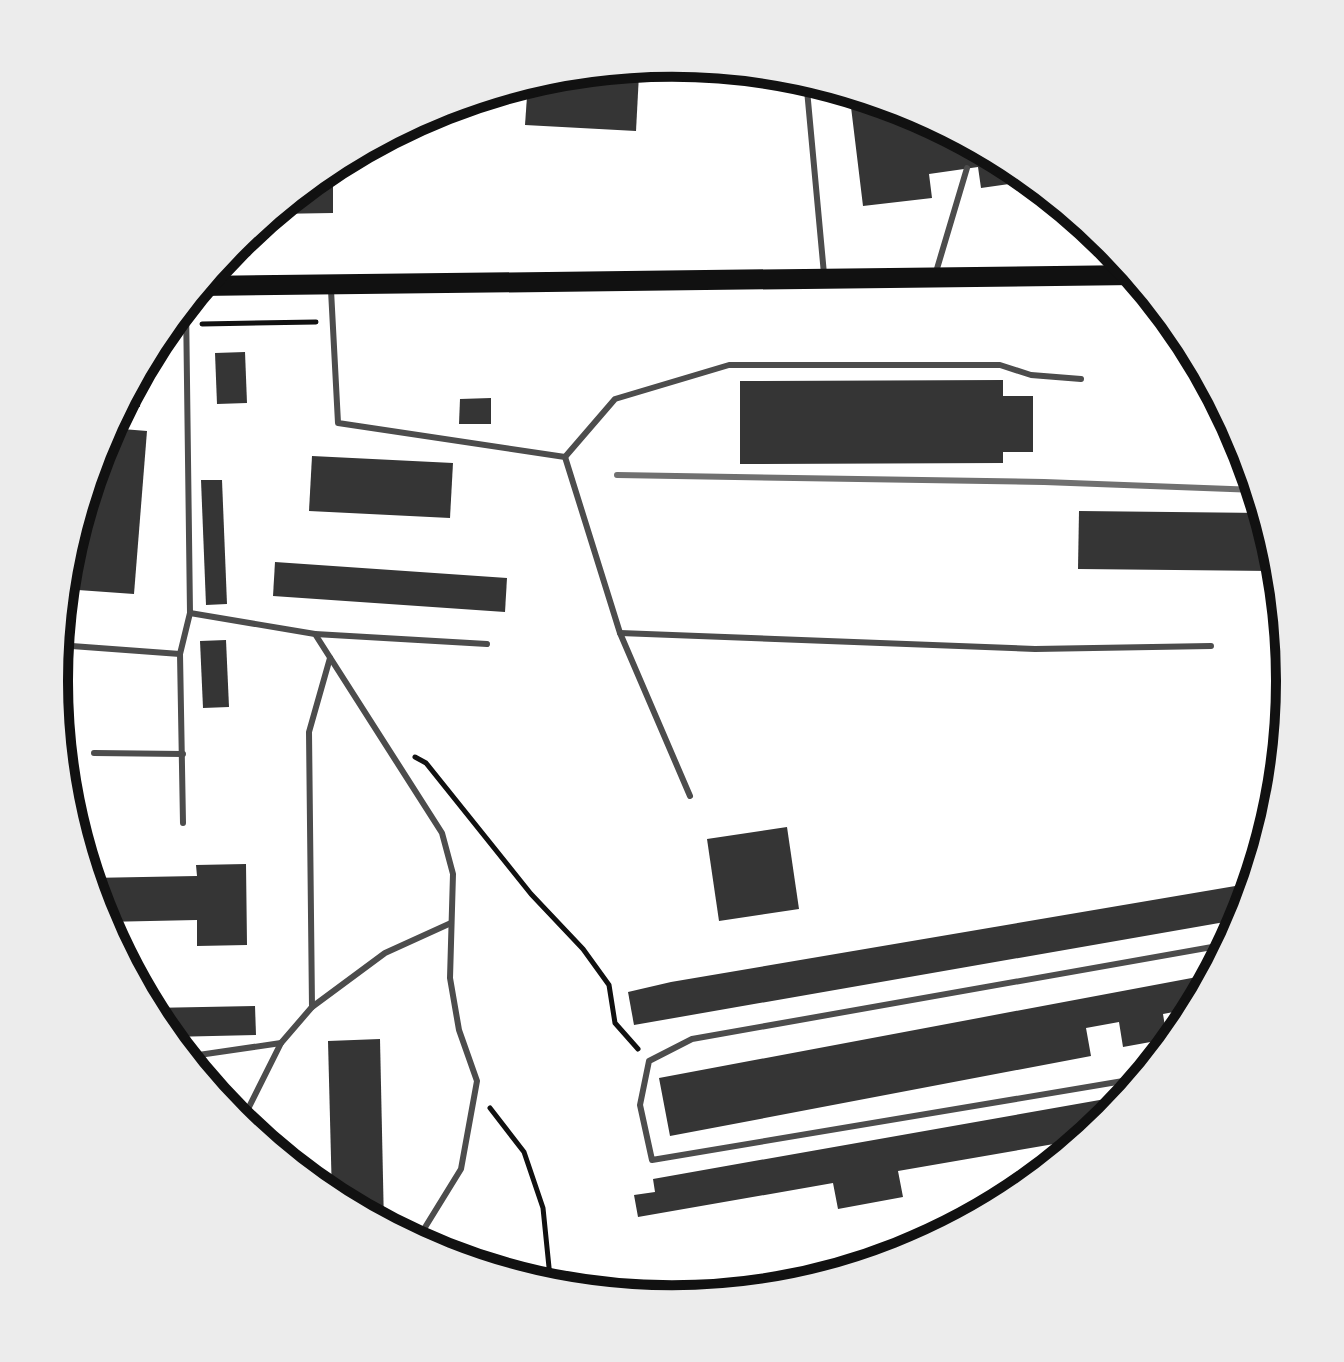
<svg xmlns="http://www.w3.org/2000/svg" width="1344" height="1362" font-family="'Alegreya Sans',sans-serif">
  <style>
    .building { fill: #353535 }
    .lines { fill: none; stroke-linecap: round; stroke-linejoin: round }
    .path { stroke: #111; stroke-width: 5 }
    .service { stroke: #4c4c4c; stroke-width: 6 }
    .primary { stroke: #111; stroke-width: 20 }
    .rail { stroke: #707070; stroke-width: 6 }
    .rim { fill: none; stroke: #111; stroke-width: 10 }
  </style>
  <rect width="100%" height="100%" fill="#fff"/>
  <g class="building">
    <path d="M590,71L639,74L636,131L525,125L528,82L552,75Z"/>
    <path d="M884,103L909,110L922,120H927L1016,167L1022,173L1023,182L981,188L978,167L929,174L932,198L863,206L851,107Z"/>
    <path d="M333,165V213L272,214L329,167Z"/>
    <path d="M245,352L247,403L217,404L215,353Z"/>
    <path d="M142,367L140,407L122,406L141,369Z"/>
    <path d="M1003,380V396H1033V452H1003V463L740,464V381Z"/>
    <path d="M491,398V424H459L460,399Z"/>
    <path d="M110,428L147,431L134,594L78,590L85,497Z"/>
    <path d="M312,456L453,463L450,518L309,511Z"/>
    <path d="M201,480H222L227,604L206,605Z"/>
    <path d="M1079,511L1264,513L1279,571L1078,569Z"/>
    <path d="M275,562L507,578L505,612L273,596Z"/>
    <path d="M226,640L229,707L203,708L200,641Z"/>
    <path d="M787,827L799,909L719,921L707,839Z"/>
    <path d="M246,864L247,945L197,946V920L103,922L89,878L197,876L196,865Z"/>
    <path d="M1253,883L1242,919L634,1025L628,992L671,982Z"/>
    <path d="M1213,974L1195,1008L1163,1014L1167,1039L1123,1047L1119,1022L1086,1028L1091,1056L670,1136L659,1078Z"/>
    <path d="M255,1006L256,1035L169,1037L150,1008Z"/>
    <path d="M380,1039L384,1225L332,1197L328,1041Z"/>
    <path d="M1128,1095L1109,1118L1083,1139L898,1171L903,1197L838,1209L833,1183L638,1217L634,1195L655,1192L653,1179Z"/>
  </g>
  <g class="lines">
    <g class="path">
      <path d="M202,324L316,322"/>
      <path d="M415,757L426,763L531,894L583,949L609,985L615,1023L638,1049"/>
      <path d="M490,1108L524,1152L543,1208L551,1287"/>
    </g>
    <g class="service">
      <path d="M806,79L824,274"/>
      <path d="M936,272L967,168"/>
      <path d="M331,290L338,423L565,457L620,633L690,796"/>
      <path d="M186,304L190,613L315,634L442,833L453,874L450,978L459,1030L477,1081L461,1169L416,1242"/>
      <path d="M565,457L615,399L729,365H1000L1031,375L1081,379"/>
      <path d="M620,633L1035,649L1211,646"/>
      <path d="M315,634L487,644"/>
      <path d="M58,645L180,654"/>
      <path d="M94,753L183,754"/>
      <path d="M183,823L180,654L190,613"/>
      <path d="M312,1007L385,953L451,923"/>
      <path d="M185,1057L281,1043L312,1007L309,732L330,658"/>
      <path d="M1141,1078L652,1160L640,1105L649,1061L692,1039L1229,944"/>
      <path d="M241,1123L281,1043"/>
    </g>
    <path class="primary" d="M200,286L1135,275"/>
    <path class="rail" d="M617,475L1044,482L1257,490"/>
  </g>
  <path d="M0 0H1344V1362H0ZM68 681a604 604 0 1 1 1208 0a604 604 0 1 1-1208 0Z" fill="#ececec" fill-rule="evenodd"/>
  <path class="rim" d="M68 681a604 604 0 1 1 1208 0a604 604 0 1 1-1208 0Z"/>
</svg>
